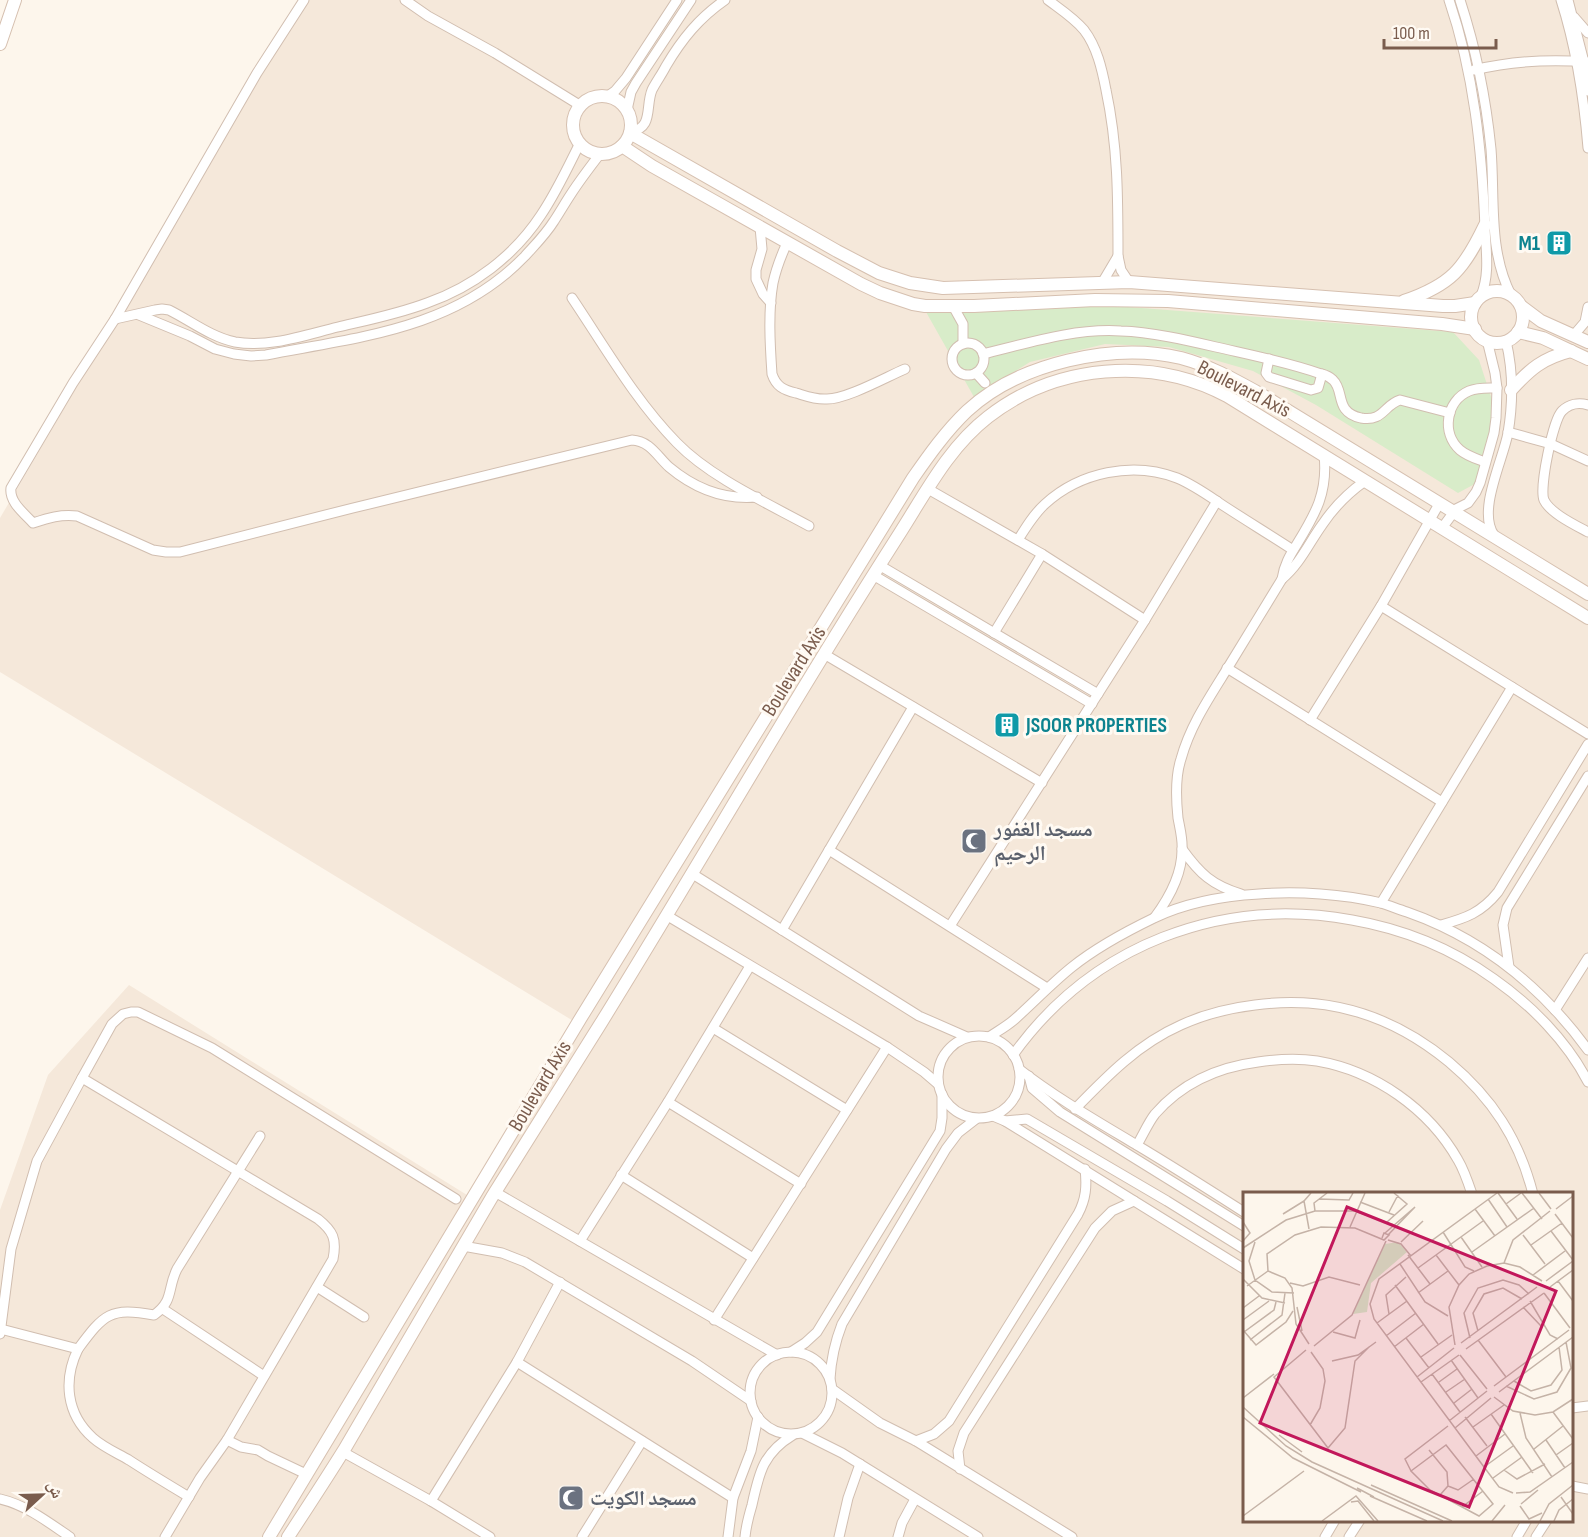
<svg xmlns="http://www.w3.org/2000/svg" width="1588" height="1537" font-family="'Sofia Sans Condensed','Noto Naskh Arabic',sans-serif">
  <style>
    .residential { fill: #f5e8da; fill-rule: evenodd }
    .green { fill: #d8ecc9 }
    .lines { fill: none; stroke-linecap: round; stroke-linejoin: round }
    .street-casing { stroke: #d1beb0; stroke-width: 11 }
    .secondary-casing { stroke: #d6c0b0; stroke-width: 14 }
    .street { stroke: #fff; stroke-width: 9 }
    .secondary { stroke: #fff; stroke-width: 12 }
    .labels { text-anchor: middle; dominant-baseline: central; stroke-width: 6; stroke-linejoin: round; paint-order: stroke }
    .culture-label { font-size: 21px; font-weight: bold; fill: #0d838f; stroke: #fffaf3; text-anchor: end }
    .street-label { font-size: 21px; fill: #7a5c4d; stroke: #fffaf3 }
    .worship-label { font-size: 21px; font-weight: bold; fill: #5b616d; stroke: #fffaf3; text-anchor: start }
    .inset-road { fill: none; stroke: #c5b3a7; stroke-width: 1.5 }
    .view { fill: #c2185b; fill-opacity: 0.15; stroke: #c2185b; stroke-width: 3 }
    .inset-edge { fill: none; stroke: #7a5c4d; stroke-width: 3 }
  </style>
  <rect width="100%" height="100%" fill="#fdf6ec"/>
  <path class="residential" d="M303,0H1588V1537H0V1210L48,1075L129,985L467,1195L575,1022L0,672V518ZM1244,1194H1572V1520H1244Z"/>
  <path class="green" d="M1076,303L1453,332L1479,360L1496,412L1484,479L1458,493L1316,405L1253,371L1169,347L1105,344L1030,362L974,397L926,312Z"/>
  <g class="lines">
    <g class="street-casing">
      <g id="street">
        <path d="M304,0L257,73L115,319L73,383L11,488C9,502 24,513 33,523C48,518 61,514 77,516L153,550L166,552H180L353,508L632,440C650,441 657,456 669,467C694,488 724,500 757,497"/>
        <path d="M405,0L428,16L495,53L581,106"/>
        <path d="M1048,0C1060,9 1074,18 1084,30C1097,47 1102,69 1106,90C1118,146 1118,198 1118,256L1121,270L1129,282"/>
        <path d="M1449,0C1474,73 1482,151 1485,228C1486,251 1490,274 1481,296"/>
        <path d="M1460,0C1476,49 1486,99 1491,149C1495,198 1488,250 1511,295"/>
        <path d="M1561,0C1576,47 1584,99 1588,148"/>
        <path d="M1568,0L1584,62L1588,91"/>
        <path d="M1574,17L1588,33"/>
        <path d="M1474,70C1512,61 1550,59 1588,62"/>
        <path d="M608,96L615,91L626,78L677,0"/>
        <path d="M627,110L631,92L636,83L691,0"/>
        <path d="M630,132C654,128 645,107 652,90C656,82 662,74 666,66C682,39 699,18 725,0"/>
        <path d="M760,227L762,249L756,270V279L763,294L771,303"/>
        <path d="M787,243C781,256 776,269 773,283C768,311 770,345 772,374C776,386 783,390 796,393C806,396 816,400 827,399C847,399 886,377 905,369"/>
        <path d="M1102,283L1118,256"/>
        <path d="M572,298C605,347 635,400 677,443C710,477 767,503 809,526"/>
        <path d="M953,306L963,324V344"/>
        <path d="M139,315L190,336L215,349L234,354L251,356L266,355C359,337 455,329 525,256C535,245 546,234 554,221C560,212 565,203 571,194C580,180 590,167 600,154"/>
        <path d="M115,319L155,310L162,309L169,310C191,321 211,337 235,342C269,348 305,335 338,327C368,320 398,314 427,303C473,287 514,256 541,215C556,193 568,167 580,143"/>
        <path d="M1573,336L1585,322L1588,307"/>
        <circle cx="968" cy="359" r="16"/>
        <path d="M983,354C1028,343 1075,328 1121,331C1151,332 1186,340 1216,347C1251,355 1287,362 1321,374C1326,375 1330,377 1333,380C1345,391 1334,412 1361,418C1383,422 1384,405 1400,400L1450,413"/>
        <path d="M1269,359L1266,373L1269,377L1311,390L1318,388L1322,374"/>
        <path d="M976,373L985,383"/>
        <path d="M1588,405C1579,402 1569,404 1562,411C1553,420 1539,488 1544,500C1550,513 1575,525 1588,532"/>
        <path d="M1508,432L1551,444L1588,461"/>
        <path d="M1485,462C1477,459 1467,456 1460,450C1441,433 1446,401 1469,391C1478,387 1488,388 1497,388"/>
        <path d="M928,489L1042,554L1145,620"/>
        <path d="M1442,528L1456,509L1468,503L1476,492L1480,483L1494,433L1496,418L1497,388L1495,373L1487,340"/>
        <path d="M1494,535C1477,511 1503,460 1508,433C1513,403 1513,370 1506,341"/>
        <path d="M1018,540C1026,527 1034,514 1045,504C1080,472 1133,461 1177,478C1194,485 1209,496 1224,506C1247,521 1270,535 1293,550"/>
        <path d="M879,565L1098,694"/>
        <path d="M873,575L1092,704"/>
        <path d="M1282,579C1284,565 1290,555 1297,544C1316,513 1328,492 1324,455"/>
        <path d="M1381,606L1588,734"/>
        <path d="M994,633L1042,554"/>
        <path d="M824,654L1042,783"/>
        <path d="M1227,668L1442,802"/>
        <path d="M1310,720L1381,606L1439,504"/>
        <path d="M1182,849C1200,874 1212,885 1241,894"/>
        <path d="M829,850L1047,988"/>
        <path d="M691,873L919,1016L967,1037"/>
        <path d="M1381,903L1512,687"/>
        <path d="M666,915L887,1047L924,1072L938,1084"/>
        <path d="M1155,917C1169,898 1182,875 1182,850C1183,840 1180,829 1178,818C1176,799 1175,777 1181,759C1190,726 1209,698 1227,669C1245,639 1264,609 1282,579C1300,564 1309,543 1322,525C1334,507 1348,493 1365,481"/>
        <path d="M1441,925C1466,918 1481,913 1498,892L1588,744"/>
        <path d="M950,926L1145,620L1217,501"/>
        <path d="M782,930L913,707"/>
        <path d="M1509,967L1503,925L1507,908L1588,776"/>
        <path d="M1555,1010L1588,958"/>
        <path d="M713,1028L847,1110"/>
        <circle cx="979" cy="1077" r="41"/>
        <path d="M989,1037C998,1031 1007,1026 1015,1019C1034,1002 1052,983 1072,967C1097,947 1125,932 1154,918C1187,902 1223,896 1259,894C1298,891 1343,894 1381,903C1390,906 1398,909 1407,912C1481,938 1542,987 1588,1050"/>
        <path d="M1013,1055C1092,945 1220,896 1352,920C1404,929 1451,948 1494,979C1531,1005 1567,1041 1588,1082"/>
        <path d="M1019,1069C1055,1097 1095,1120 1135,1144C1172,1166 1208,1189 1244,1212"/>
        <path d="M1029,1076L1032,1088L1060,1112L1244,1226"/>
        <path d="M82,1078L112,1024L123,1014L131,1012H138L212,1048L456,1199"/>
        <path d="M668,1102L801,1184"/>
        <path d="M1075,1109C1107,1076 1138,1044 1181,1025C1205,1014 1230,1008 1255,1005C1329,995 1392,1015 1449,1062C1492,1098 1519,1139 1533,1194"/>
        <path d="M993,1116L1005,1121L1244,1269"/>
        <path d="M1005,1121L1027,1119L1167,1201L1244,1249"/>
        <path d="M1137,1145C1143,1135 1148,1123 1155,1114C1182,1083 1219,1067 1258,1062C1278,1059 1298,1058 1317,1061C1375,1071 1429,1109 1458,1160C1464,1170 1468,1182 1472,1194"/>
        <path d="M621,1175L753,1258"/>
        <path d="M495,1192L777,1355"/>
        <path d="M580,1241L668,1102L750,966"/>
        <path d="M463,1246L502,1253L525,1262L692,1361L751,1401"/>
        <path d="M317,1287L364,1317"/>
        <path d="M163,1309L264,1376"/>
        <path d="M714,1320L887,1047"/>
        <path d="M1,1329L78,1349C63,1380 66,1414 93,1438C103,1447 117,1453 129,1460C149,1473 169,1485 189,1497"/>
        <path d="M0,1334L11,1249L37,1161L82,1078L318,1219C333,1231 337,1239 333,1259L227,1440L200,1478L165,1537"/>
        <path d="M78,1349C104,1314 110,1307 154,1315C174,1301 167,1289 177,1269L260,1136"/>
        <path d="M791,1352L805,1343L817,1332L940,1131L942,1118V1094"/>
        <circle cx="791" cy="1393" r="41"/>
        <path d="M517,1362L733,1498"/>
        <path d="M830,1379C831,1360 835,1342 842,1324L946,1149L958,1133L976,1119"/>
        <path d="M832,1389L880,1423L916,1441L1072,1537"/>
        <path d="M1572,1408L1588,1406"/>
        <path d="M802,1433L842,1453L978,1537"/>
        <path d="M227,1440L241,1447L258,1450L268,1456L306,1474"/>
        <path d="M916,1441L934,1434L949,1421L1078,1214C1086,1199 1087,1186 1085,1169"/>
        <path d="M343,1452L431,1501L490,1537"/>
        <path d="M960,1469L958,1451L964,1433L1095,1228L1112,1211L1134,1201"/>
        <path d="M1572,1486L1588,1489"/>
        <path d="M0,1499C26,1505 48,1522 70,1537"/>
        <path d="M431,1501L517,1362L560,1282"/>
        <path d="M582,1537L642,1441"/>
        <path d="M728,1537L733,1498L751,1451L758,1417"/>
        <path d="M745,1537C746,1526 749,1515 752,1505C759,1473 763,1453 793,1435"/>
        <path d="M839,1537L848,1498L860,1464"/>
        <path d="M898,1537L902,1523L915,1499"/>
        <path d="M1325,1537L1335,1520"/>
        <path d="M1349,1537L1360,1520"/>
        <path d="M1517,1537L1527,1520"/>
        <path d="M1536,1537L1547,1520"/>
      </g>
    </g>
    <g class="secondary-casing">
      <g id="secondary">
        <path d="M0,44L15,0"/>
        <circle cx="602" cy="125" r="29"/>
        <path d="M630,133L837,251L879,273L910,283L943,288L1129,282L1443,306H1455L1475,303"/>
        <path d="M622,146L652,166L861,284L880,293L913,304L925,306H974L1095,300L1168,301L1442,324L1475,329"/>
        <circle cx="1497" cy="317" r="26"/>
        <path d="M1404,301C1451,285 1464,269 1485,225"/>
        <path d="M1521,306L1541,321L1588,342"/>
        <path d="M1518,332L1543,338L1588,359"/>
        <path d="M1511,390C1530,369 1543,358 1571,351"/>
        <path d="M269,1537L582,1016L913,478C929,455 946,431 967,411C1019,363 1113,342 1181,358C1211,366 1237,381 1264,396L1588,594"/>
        <path d="M288,1537C307,1508 326,1479 344,1450C394,1366 442,1281 492,1197C528,1139 565,1081 601,1023C658,931 713,838 769,745C811,675 854,605 898,536C925,494 948,448 988,417C1056,364 1152,356 1227,396L1588,618"/>
      </g>
    </g>
    <use href="#street" class="street"/>
    <use href="#secondary" class="secondary"/>
  </g>
  <defs>
    <g id="building-square" transform="scale(1.35)"><rect x="-9" y="-9" width="18" height="18" rx="4" fill="#0f9aa8" stroke="#fffaf3"/><path d="M-4-6H4V6H1V3H-1V6H-4ZM-2.5-4.3h1.7v1.8h-1.7ZM.8-4.3h1.7v1.8H.8ZM-2.5-1h1.7V.8h-1.7ZM.8-1h1.7V.8H.8Z" fill="#fff"/></g>
    <g id="mosque-square" transform="scale(1.35)"><rect x="-9" y="-9" width="18" height="18" rx="4" fill="#6b7280" stroke="#fffaf3"/><path d="M3.5-4.9A6 6 0 1 0 3.5 4.9A5 5 0 1 1 3.5-4.9Z" fill="#fff"/></g>
  </defs>
  <g fill-rule="evenodd">
    <use href="#building-square" x="1559" y="243"/>
    <use href="#building-square" x="1007" y="725"/>
    <use href="#mosque-square" x="974" y="841"/>
    <use href="#mosque-square" x="571" y="1498"/>
  </g>
  <g class="labels">
    <g class="culture-label">
      <text x="1540" y="243">M1</text>
      <text x="1026" y="725" text-anchor="start">JSOOR PROPERTIES</text>
    </g>
    <g class="street-label">
      <text transform="translate(1244 389) rotate(27)">Boulevard Axis</text>
      <text transform="translate(794 671) rotate(-58)">Boulevard Axis</text>
      <text transform="translate(540 1086) rotate(-59)">Boulevard Axis</text>
    </g>
    <g class="worship-label">
      <text x="994" y="829">مسجد الغفور<tspan x="994" dy="24">الرحيم</tspan></text>
      <text x="590" y="1498">مسجد الكويت</text>
    </g>
  </g>
  <g transform="translate(1243 1192)">
    <rect width="330" height="330" fill="#fdf6ec"/>
    <path d="M155,50L164,60L128,91L124,120L110,122L142,52Z" fill="#d8ecc9"/>
    <path class="inset-road" d="M254,1L136,87L127,112L131,127L241,275L256,295L270,301M255,1L274,27M279,1L299,27M296,1L308,17M76,7L106,8L110,1M245,7L264,35M117,10L151,23M263,12L278,1M232,17L252,44M313,17L330,4M72,19L71,11L84,1M146,20L155,3M40,22L61,9M312,22L330,46M0,30L7,41L0,49M144,30L164,12L151,1M107,35L122,1M66,37L61,9L68,1M308,39L330,68M200,40L222,75L231,79M142,41L172,15L145,43M280,43L302,72M218,45L239,75M145,48L158,52L168,64M12,50L6,69L12,88L29,100L51,101M158,50L180,29M288,53L319,31M0,56L43,28L72,19H112L151,33M229,60L291,16M165,63L187,92M193,63L216,93M261,71L270,48L307,19M157,72L182,110L205,124M175,76L240,29M290,83L322,59M0,87L19,106L42,111M303,89L330,69M315,89L330,109M47,91L60,94L86,85L117,93M152,93L195,152M4,94L25,79M307,95L330,78M175,101L205,79M301,101L327,136M287,109L307,143L315,147M54,115L59,139M280,115L298,134M0,116L16,104M146,122L143,103L163,85M0,128L26,109M134,131L164,109M0,138L13,153L43,130L50,119M235,139L230,121L241,102L260,96L279,107M1,140L31,118L33,110M90,140L112,146L117,128M143,144L173,121M163,146L186,176M227,146L221,121L235,96L260,88L276,93L286,102M7,148L39,123L42,101M235,148L263,185M218,151L294,95M66,152L53,132L49,96L42,86L25,79L24,62L52,43L78,35L112,36L141,48L146,43L141,41L139,46M212,153L206,115L216,93L226,82L244,74L261,71L277,75L299,89M71,154L109,123L143,49M151,155L181,132M223,157L301,101M63,158L31,185L85,256L102,236L112,169L126,155M217,163L244,197M178,165L209,143M208,168L235,206M89,169L115,163L133,150M189,182L217,220M174,185L211,156M271,189L288,199L308,193L319,178L316,155M178,190L216,163M196,190L214,177M251,194L326,138M263,194L291,207L314,200L328,176L323,150M203,200L222,187M256,200L330,145M251,205L270,219L292,223L310,220L330,207M0,206L31,182M211,211L229,197M0,215L43,254L69,270L200,329M310,220L330,247M277,221L283,246L309,285M248,222L290,281M0,225L50,266L118,300M222,225L244,254M206,229L244,199M67,233L77,216L82,189L80,177L68,160M230,235L261,213M212,236L248,206M36,243L59,260M303,248L322,276M203,253L250,312L236,324L187,298L168,279ZM291,257L320,234M186,258L204,280L205,294M313,263L330,251M233,264L262,242M241,275L270,254M261,278L274,287L302,272M168,279L162,267L205,234M250,286L279,265M128,293L209,329M114,296L131,305M273,301L287,300L330,270M197,303L205,294L215,298L231,287M127,304L184,329M318,305L330,322M108,310L115,309L131,329M278,312L295,298M277,314L286,327L299,321M219,315L240,299M0,324L61,279M79,329L113,304L135,329M249,329L262,313M297,329L306,312L330,293M311,329L316,318L330,307"/>
    <path class="view" d="M104,15L313,99L226,315L17,231Z"/>
    <rect width="330" height="330" class="inset-edge"/>
  </g>
  <g transform="translate(42 1495) rotate(68)" stroke="#fffaf3" stroke-width="4.5" paint-order="stroke">
  <path d="M0-4.5L10 22L0 15L-10 22Z" fill="#7a5c4d"/>
  <text y="-9" font-size="16" font-weight="bold" text-anchor="middle" fill="#7a5c4d">ش</text>
  </g>
  <path d="M1384 39v9h112v-9" fill="none" stroke="#7a5c4d" stroke-width="3"/>
  <text x="1393" y="39" font-size="18" fill="#7a5c4d" stroke="#fffaf3" stroke-width="4.5" paint-order="stroke">100 m</text>
</svg>
